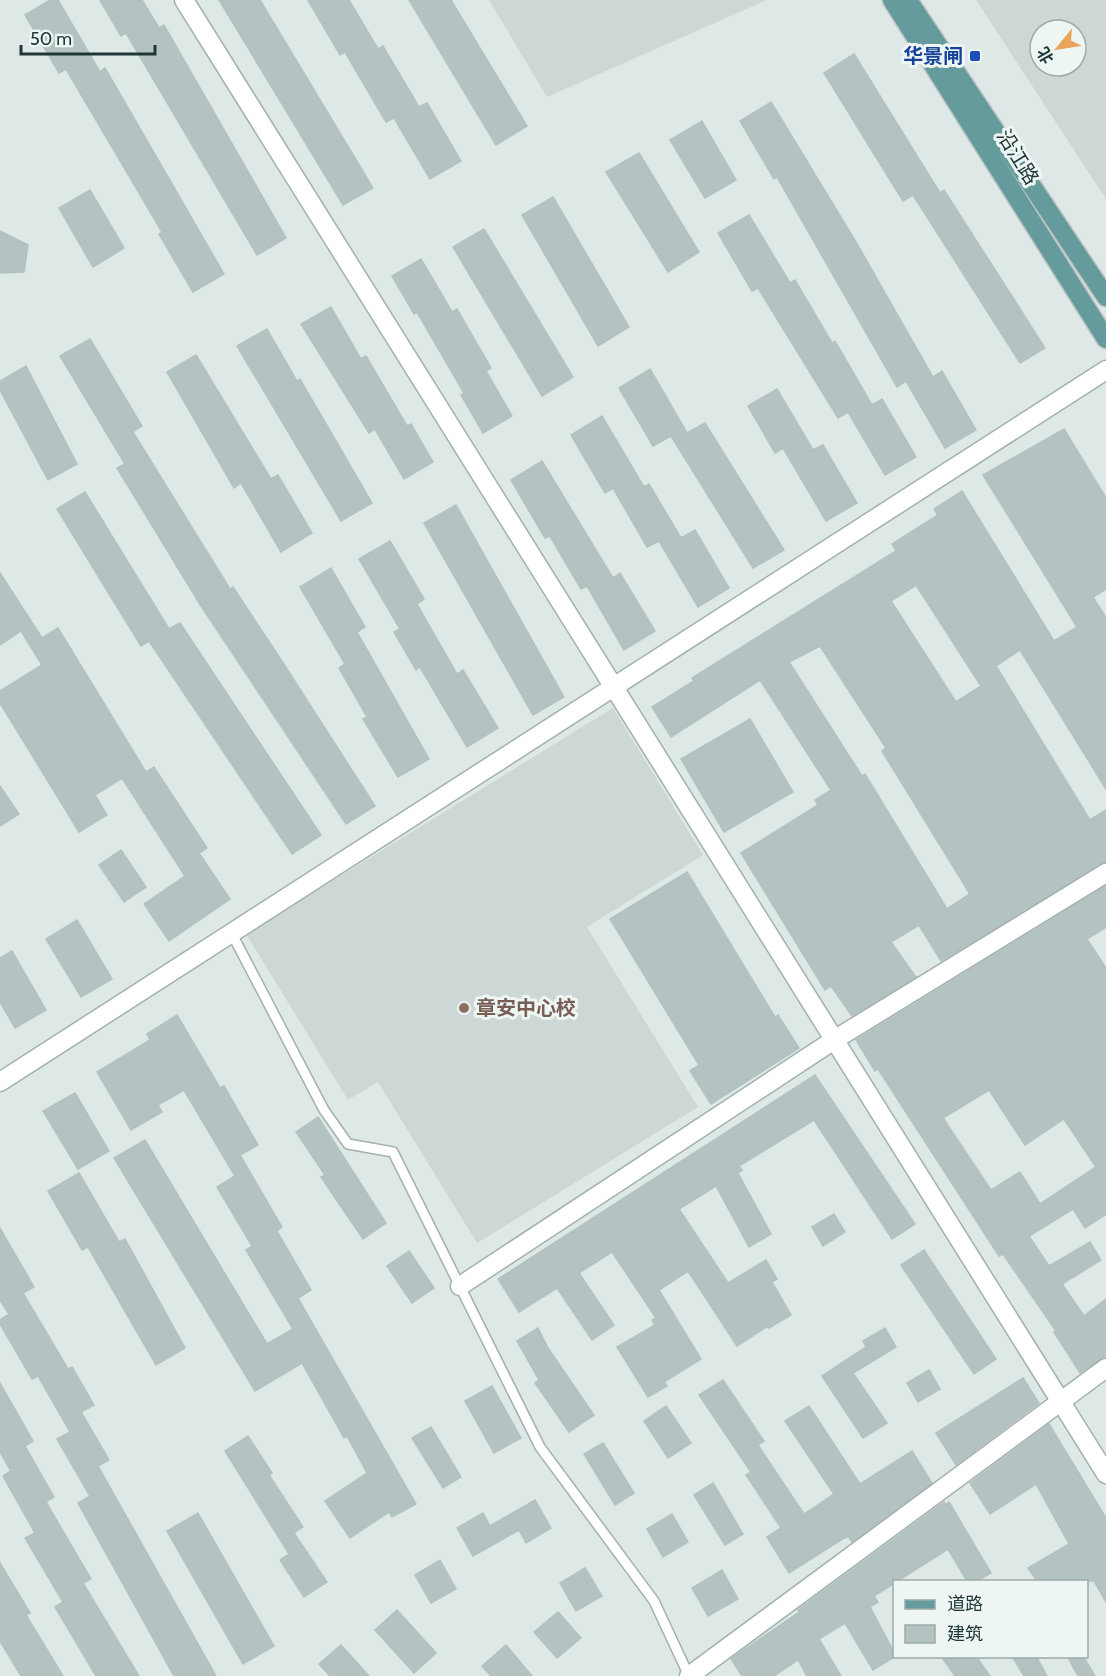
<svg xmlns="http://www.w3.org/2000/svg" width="1106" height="1676" font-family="Cabin,'Noto Sans SC',sans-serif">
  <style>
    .built { fill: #cdd8d6; fill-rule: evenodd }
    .building { fill: #b4c3c1; stroke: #b1c2bf; stroke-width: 1.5; fill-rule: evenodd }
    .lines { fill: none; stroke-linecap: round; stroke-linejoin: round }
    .service-casing { stroke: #a2b0af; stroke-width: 12 }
    .minor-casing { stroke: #a2b0af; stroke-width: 21 }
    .primary-casing { stroke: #bcc3c3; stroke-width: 21 }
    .service { stroke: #fff; stroke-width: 9 }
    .minor { stroke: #fff; stroke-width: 18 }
    .primary { stroke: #659b9c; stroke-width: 18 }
    .transit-dot { fill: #1a4fb4; stroke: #eef6f4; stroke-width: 2 }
    .education-dot { fill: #8d6e63; stroke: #eef6f4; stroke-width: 2 }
    .labels { text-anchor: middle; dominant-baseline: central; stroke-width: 6; stroke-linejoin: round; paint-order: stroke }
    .transit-label { font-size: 20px; font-weight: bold; fill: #164399; stroke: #eef6f4; text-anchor: end }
    .street-label { font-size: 20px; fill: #213737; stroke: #eef6f4 }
    .education-label { font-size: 20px; font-weight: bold; fill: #785e54; stroke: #eef6f4; text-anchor: start }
  </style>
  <rect width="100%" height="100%" fill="#dee9e7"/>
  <g class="built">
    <path d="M489,0H767L547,97Z"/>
    <path d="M976,0H1106V199ZM1040,30H1076V66H1040Z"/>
    <path d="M613,708L703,855L587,927L698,1107L477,1243L378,1082L348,1100L246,934Z"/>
  </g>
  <g class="building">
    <path d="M50,0H58L100,72L105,68L224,274L193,292L159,234L162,232L66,69L59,73L25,15Z"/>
    <path d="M100,0H142L159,28L164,25L286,238L257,255L126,33L121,36Z"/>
    <path d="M219,0H260L373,188L343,205Z"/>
    <path d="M308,0H349L378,49L383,46L419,107L427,103L461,161L430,179L394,118L386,122L345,52L340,55Z"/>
    <path d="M409,0H451L527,126L496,145Z"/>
    <path d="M854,54L940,193L944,190L1045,348L1020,363L913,195L903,201L824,73Z"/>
    <path d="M771,102L856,242L933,377L942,371L976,430L945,448L906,381L897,387L777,177L774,179L740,121Z"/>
    <path d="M702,121L736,180L705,198L670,140Z"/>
    <path d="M639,153L699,252L668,272L606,172Z"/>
    <path d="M90,190L124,248L93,267L59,208Z"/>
    <path d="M553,197L629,327L598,346L522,215Z"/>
    <path d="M749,215L790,283L795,280L832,343L835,341L872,405L882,399L916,457L885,475L848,412L838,418L758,288L752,291L718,233Z"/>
    <path d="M484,229L573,377L542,396L453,247Z"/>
    <path d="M0,231L28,245L24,272L0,273Z"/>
    <path d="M421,259L452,312L457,309L491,368L486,371L512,416L483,433L461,395L464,393L417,312L414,314L392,276Z"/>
    <path d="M331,307L361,359L366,356L407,426L411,424L433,462L404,479L375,429L369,433L301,324Z"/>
    <path d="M267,329L297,381L300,379L372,503L341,521L237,346Z"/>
    <path d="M90,339L142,426L133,432L230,589L233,587L276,652L375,806L346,824L201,606L117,468L125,464L60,356Z"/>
    <path d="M196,355L271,479L278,475L312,533L281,552L241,483L234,488L167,372Z"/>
    <path d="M26,366L77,464L48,480L0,390V381Z"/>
    <path d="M650,369L687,433L705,423L784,550L753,568L671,436L653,446L619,388Z"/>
    <path d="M777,389L813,450L823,445L857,503L826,521L783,448L775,453L748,406Z"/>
    <path d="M602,416L644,487L649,484L681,538L695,530L729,588L698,607L659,541L647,547L613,488L605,493L571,435Z"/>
    <path d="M1064,429L1106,498V589L1093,597L1106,618V789L1020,650L996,666L1090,820L1106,810V862L941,961L919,925L891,942L916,977L852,1016L831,986L825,990L741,853L818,805L815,800L831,790L760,680L671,737L652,707L694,681L692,678L896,551L892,544L938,515L934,509L962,491L1054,641L1077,627L983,475ZM916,585L981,686L956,702L891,601ZM820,646L886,748L882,751L970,894L947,909L865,774L862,776L789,662Z"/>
    <path d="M542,461L613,578L620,573L655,631L624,650L587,586L581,589L550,536L545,538L511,480Z"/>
    <path d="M85,492L169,629L180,623L321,835L292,854L149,641L141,646L57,509Z"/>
    <path d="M456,505L564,697L533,715L424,523Z"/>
    <path d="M390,541L424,599L417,604L457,674L463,670L498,728L467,747L420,667L416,670L394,632L400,629L359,559Z"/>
    <path d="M331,568L365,627L357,632L429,759L398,777L363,719L367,717L339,668L345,664L300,587Z"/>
    <path d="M0,573L42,638L58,628L146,772L154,767L207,848L199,853L230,899L169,941L144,904L185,876L122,778L95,795L107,815L79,832L0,703V691L42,665L21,631L0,645Z"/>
    <path d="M750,719L793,792L724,832L681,759Z"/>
    <path d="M0,786L19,814L0,826Z"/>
    <path d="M121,850L146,887L124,902L99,865Z"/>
    <path d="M687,872L775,1017L778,1015L799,1048L711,1104L690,1071L699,1065L610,919Z"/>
    <path d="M1106,886V927L1087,939L1106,968V1214L1085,1228L1073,1209L1029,1236L1049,1266L1090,1242L1101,1260L1062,1284L1084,1316L1106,1299V1356L1080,1373L1054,1332L1056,1331L1003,1254L999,1256L878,1069L875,1071L856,1040ZM989,1090L1025,1145L1064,1119L1096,1167L1040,1204L1020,1172L991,1190L943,1118Z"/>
    <path d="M77,920L112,979L81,997L46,939Z"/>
    <path d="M12,951L46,1010L15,1028L0,1002V958Z"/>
    <path d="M177,1015L220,1088L224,1086L258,1145L240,1155L282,1227L277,1231L311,1290L298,1298L416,1504L392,1517L389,1512L350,1538L325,1501L367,1473L347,1436L344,1438L302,1363L255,1391L114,1158L145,1140L267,1344L293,1329L246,1250L252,1246L217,1187L235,1176L184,1090L158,1105L162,1112L131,1130L97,1072L150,1040L147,1034Z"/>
    <path d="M815,1075L915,1224L892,1239L814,1120L739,1166L742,1170L738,1173L771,1234L749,1247L716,1186L679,1209L728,1283L766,1260L777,1279L772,1282L791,1315L769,1328L768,1326L737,1346L688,1271L659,1290L701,1359L664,1382L667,1386L648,1397L617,1347L655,1325L652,1320L656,1318L612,1252L579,1273L614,1325L592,1340L557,1288L519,1312L498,1279Z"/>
    <path d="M75,1093L109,1151L78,1169L43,1111Z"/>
    <path d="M318,1117L386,1223L363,1239L321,1177L325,1175L296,1132Z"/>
    <path d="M79,1173L119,1242L125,1239L185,1348L156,1365L88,1247L82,1250L48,1191Z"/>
    <path d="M834,1214L845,1232L823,1246L812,1227Z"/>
    <path d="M0,1228L34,1287L23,1293L68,1369L72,1367L94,1405L81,1412L109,1460L98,1466L216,1676H174L78,1503L90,1496L57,1439L70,1432L38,1376L32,1379L0,1324V1320L9,1314L0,1300Z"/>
    <path d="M924,1250L996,1359L974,1374L901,1265Z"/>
    <path d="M409,1251L434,1288L412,1303L387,1266Z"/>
    <path d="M538,1328L548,1348L594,1415L569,1432L535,1383L539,1380L517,1341Z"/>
    <path d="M885,1328L896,1347L853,1373L887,1423L863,1438L822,1376L866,1347L863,1341Z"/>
    <path d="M929,1370L940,1389L918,1402L907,1383Z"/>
    <path d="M1023,1378L1039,1403L956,1465L936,1433Z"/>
    <path d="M723,1380L764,1441L758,1445L804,1514L834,1494L785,1421L809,1406L860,1484L912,1451L932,1483L852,1542L849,1537L844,1538L789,1573L767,1537L781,1528L746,1475L751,1472L699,1395Z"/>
    <path d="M0,1383L33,1441L25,1446L54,1497L46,1502L91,1579L83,1583L139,1676H96L55,1607L63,1602L25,1538L35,1533L3,1476L11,1471L0,1452Z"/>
    <path d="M492,1386L521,1438L494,1453L465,1401Z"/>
    <path d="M666,1406L691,1443L668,1458L644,1421Z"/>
    <path d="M1049,1424L1106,1518V1602L1094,1581H1037L1028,1568L1069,1544L1036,1484L990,1514L970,1483Z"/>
    <path d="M431,1427L461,1477L443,1488L412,1438Z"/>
    <path d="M248,1436L272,1473L269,1475L303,1527L294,1533L327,1582L304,1597L280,1560L289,1554L225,1451Z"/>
    <path d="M603,1443L634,1493L615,1505L584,1454Z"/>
    <path d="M713,1483L743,1534L725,1545L694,1495Z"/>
    <path d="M535,1500L551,1528L526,1543L519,1530L473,1556L457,1528L483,1513L490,1526Z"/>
    <path d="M944,1502L946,1505L949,1502L991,1573L977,1581H967L948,1549L874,1596L878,1602L870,1607L896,1656L873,1670L845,1623L819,1639L841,1676H807L798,1660L774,1676H742L731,1659L799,1612L798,1610Z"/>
    <path d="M198,1513L274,1646L243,1664L167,1531Z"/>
    <path d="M672,1514L688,1542L663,1557L647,1529Z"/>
    <path d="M440,1560L456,1589L431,1603L415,1575Z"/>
    <path d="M0,1563L30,1613L26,1615L63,1676H21L0,1641Z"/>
    <path d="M585,1568L602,1596L576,1611L560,1583Z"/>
    <path d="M722,1570L738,1599L708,1616L692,1588Z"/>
    <path d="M397,1610L436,1653L414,1673L375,1630Z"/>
    <path d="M558,1612L581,1638L557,1658L534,1632Z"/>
    <path d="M341,1645L369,1676H330L319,1664Z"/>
    <path d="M506,1645L532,1676H491L482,1666Z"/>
    <path d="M941,1656H976L990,1676H955Z"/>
    <path d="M1012,1656H1036L1047,1676H1024Z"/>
    <path d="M1067,1656H1083L1095,1676H1078Z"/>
  </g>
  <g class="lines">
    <g class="service-casing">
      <path id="service" d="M232,934L324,1110L348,1144L393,1152L540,1447L654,1601L689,1676"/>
    </g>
    <g class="minor-casing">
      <g id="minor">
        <path d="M184,0L1106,1474"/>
        <path d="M0,1082L1106,370"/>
        <path d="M460,1286L834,1040L1106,873"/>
        <path d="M689,1676L1106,1368"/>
      </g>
    </g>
    <g class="primary-casing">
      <g id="primary">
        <path d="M892,0L1106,339"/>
        <path d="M908,0L1106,297"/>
      </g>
    </g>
    <use href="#service" class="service"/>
    <use href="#minor" class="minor"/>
    <use href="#primary" class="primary"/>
  </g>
  <rect class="transit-dot" x="969" y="50" width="12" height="12" rx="3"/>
  <circle class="education-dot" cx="464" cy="1008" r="6"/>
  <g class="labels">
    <g class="transit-label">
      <text x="963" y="56">华景闸</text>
    </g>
    <g class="street-label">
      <text transform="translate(1018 157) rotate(58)">沿江路</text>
    </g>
    <g class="education-label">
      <text x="476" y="1008">章安中心校</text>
    </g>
  </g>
  <rect x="893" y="1580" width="195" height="78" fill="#eef6f4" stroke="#9caaa8" stroke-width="1.5"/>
  <rect x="905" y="1600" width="30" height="9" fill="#659b9c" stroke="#9caaa8" stroke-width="1.5"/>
  <text x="947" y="1610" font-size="18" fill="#213737">道路</text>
  <rect x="905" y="1625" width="30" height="18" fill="#b4c3c1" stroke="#9caaa8" stroke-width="1.5"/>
  <text x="947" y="1640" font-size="18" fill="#213737">建筑</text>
  <g transform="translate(1058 48) rotate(240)"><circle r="28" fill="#eef6f4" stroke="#9caaa8" stroke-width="1.5"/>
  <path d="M0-4.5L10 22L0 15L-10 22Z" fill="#e9a45c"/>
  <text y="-9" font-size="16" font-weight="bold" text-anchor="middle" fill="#213737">北</text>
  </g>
  <path d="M21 45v9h134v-9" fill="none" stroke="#213737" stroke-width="3"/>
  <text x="30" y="45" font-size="18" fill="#213737" stroke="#eef6f4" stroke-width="4.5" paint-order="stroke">50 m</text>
</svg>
